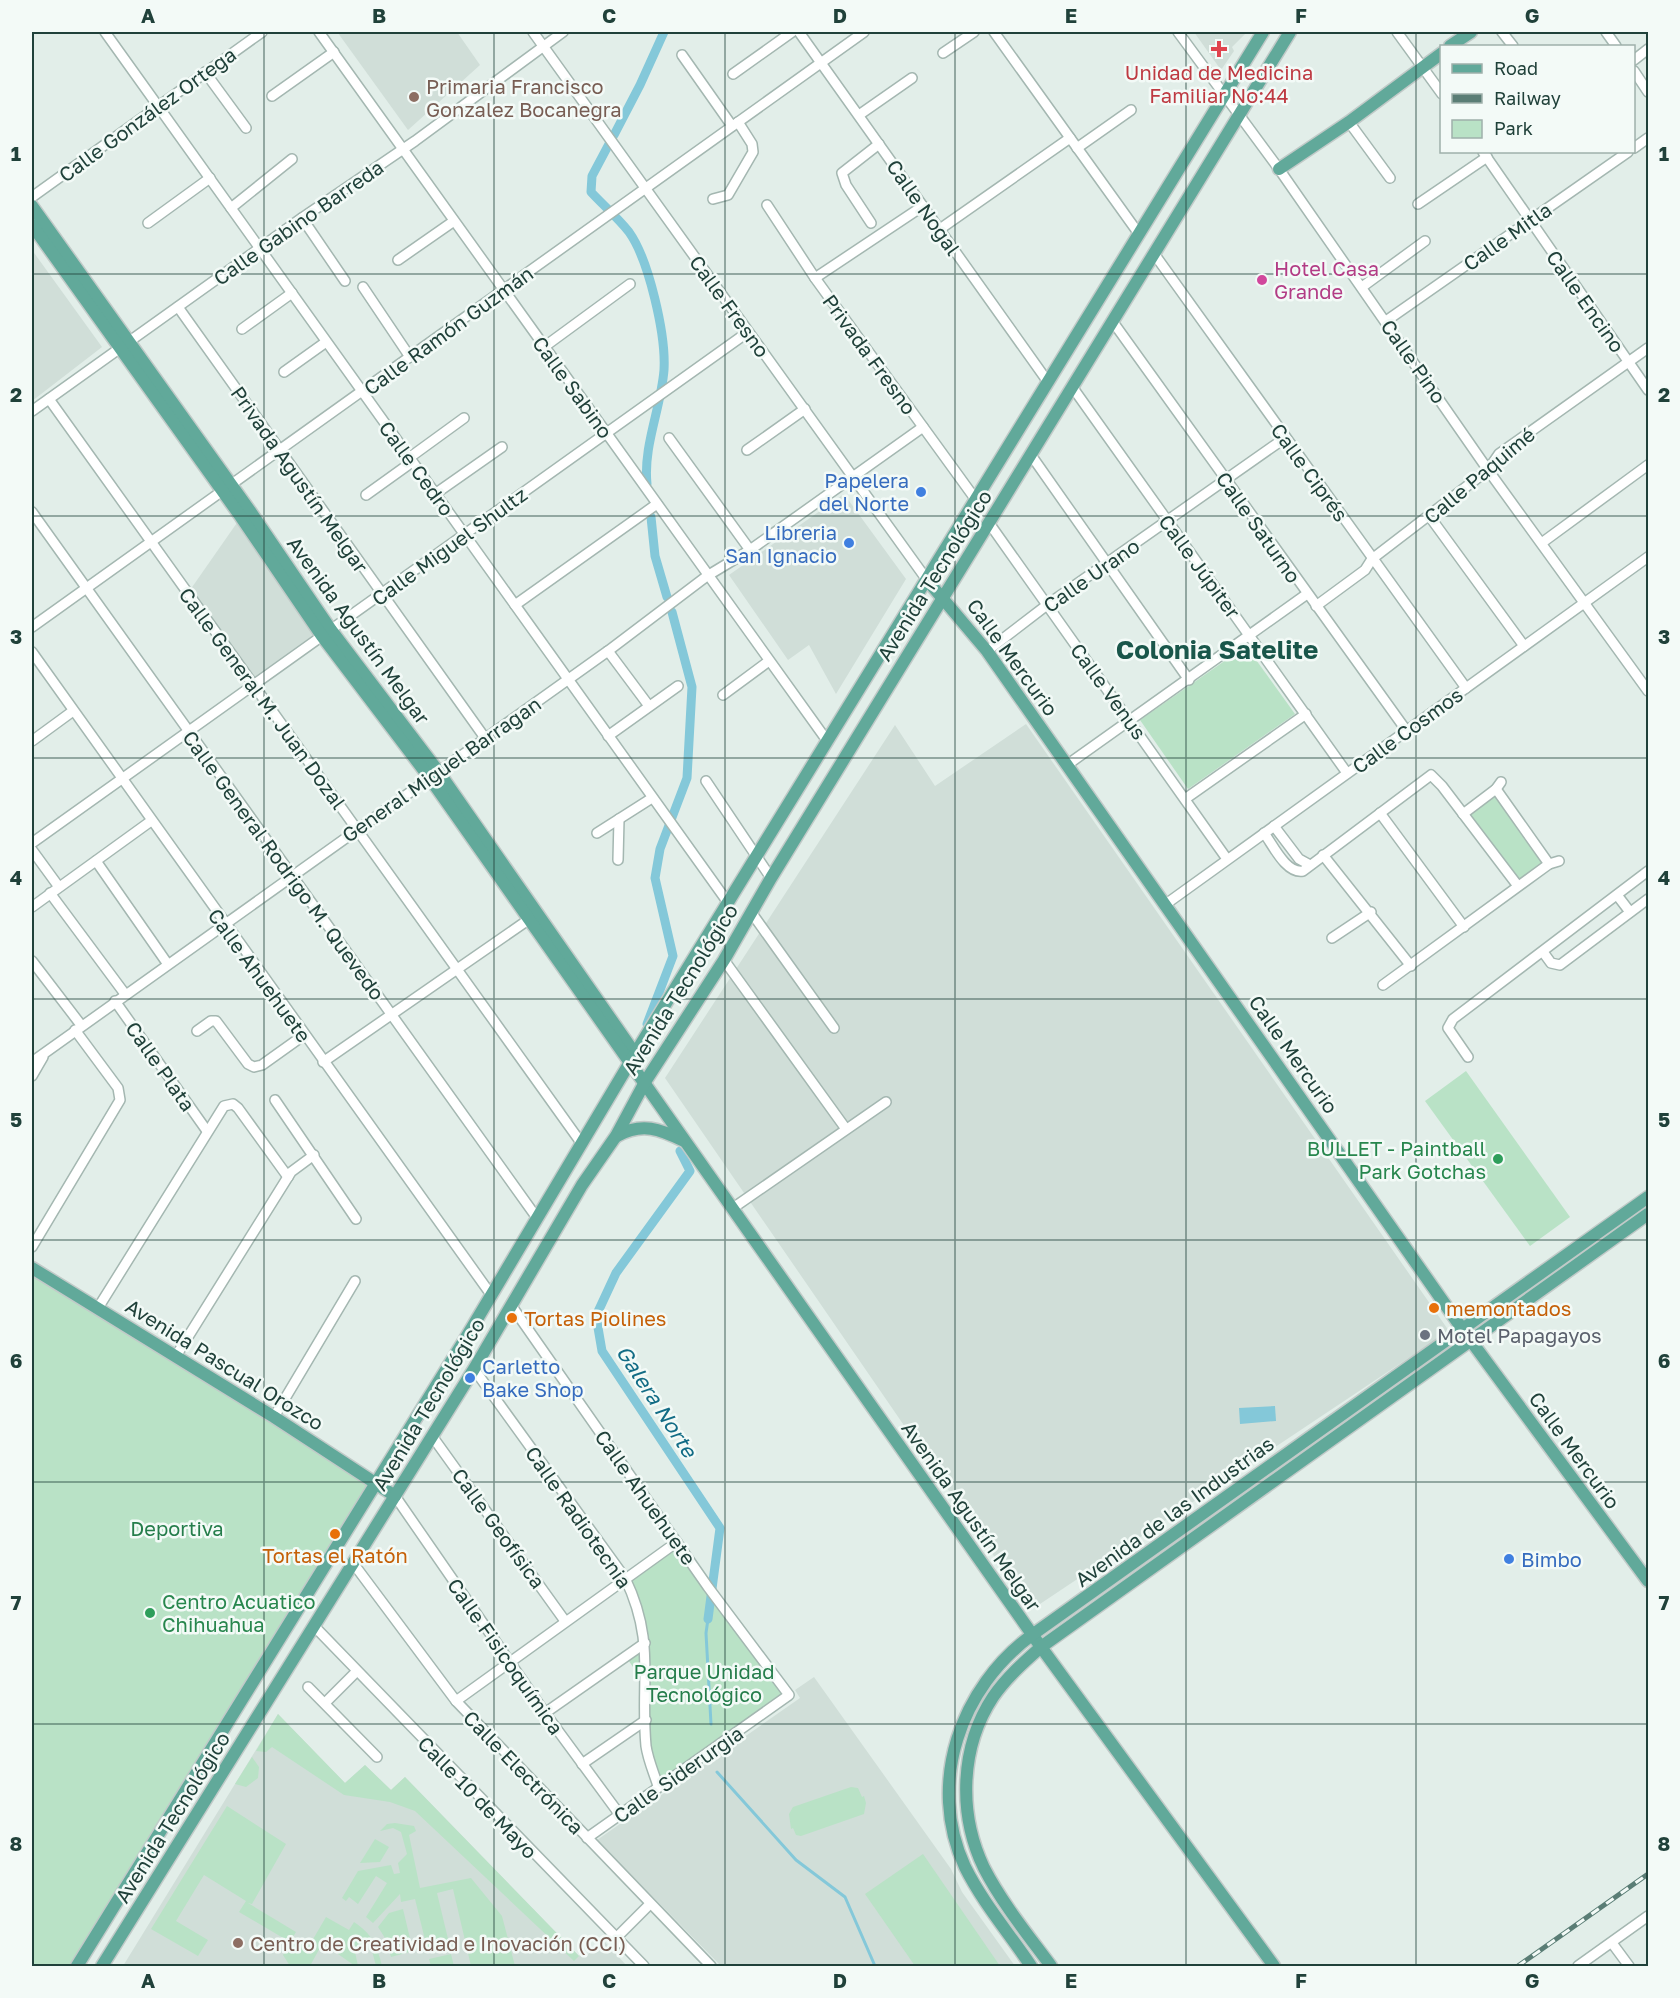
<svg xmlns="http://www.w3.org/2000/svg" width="1680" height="1998" font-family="'Golos Text',sans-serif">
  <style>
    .built { fill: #d0ded8 }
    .green { fill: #b9e2c6 }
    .water { fill: #84c8d9 }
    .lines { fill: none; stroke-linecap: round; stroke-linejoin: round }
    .stream { stroke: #84c8d9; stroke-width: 3 }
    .canal { stroke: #84c8d9; stroke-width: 9 }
    .minor-casing { stroke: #a4b7b1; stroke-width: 12 }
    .major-casing { stroke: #c1cac8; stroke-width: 15 }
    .minor { stroke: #fff; stroke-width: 9 }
    .major { stroke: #61a99a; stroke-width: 12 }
    .rail-casing { stroke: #5a7d75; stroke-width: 5 }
    .rail { stroke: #f3faf7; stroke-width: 3; stroke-dasharray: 9; stroke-linecap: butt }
    .grid { fill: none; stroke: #20413a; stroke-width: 1.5; stroke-opacity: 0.55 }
    .health-dot { fill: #e0444e; stroke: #f3faf7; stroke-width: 2 }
    .education-dot { fill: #8d6e63; stroke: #f3faf7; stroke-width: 2 }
    .hotel-dot { fill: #d1479c; stroke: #f3faf7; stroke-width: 2 }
    .shop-dot { fill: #3f7fe0; stroke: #f3faf7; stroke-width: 2 }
    .leisure-dot { fill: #2e9e5b; stroke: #f3faf7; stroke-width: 2 }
    .food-dot { fill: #e8710a; stroke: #f3faf7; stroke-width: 2 }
    .worship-dot { fill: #6b7280; stroke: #f3faf7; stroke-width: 2 }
    .labels { text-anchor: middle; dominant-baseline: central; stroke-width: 5; stroke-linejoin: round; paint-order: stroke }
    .health-label { font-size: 20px; fill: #be3a42; stroke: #f3faf7 }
    .education-label { font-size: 20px; fill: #785e54; stroke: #f3faf7; text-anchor: start }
    .street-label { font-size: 20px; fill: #20413a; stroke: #f3faf7 }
    .hotel-label { font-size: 20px; fill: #b23c85; stroke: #f3faf7; text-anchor: start }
    .shop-label { font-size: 20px; fill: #366cbe; stroke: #f3faf7; text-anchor: end }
    .leisure-label { font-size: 20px; fill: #27864d; stroke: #f3faf7; text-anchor: end }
    .food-label { font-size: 20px; fill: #c56008; stroke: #f3faf7; text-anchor: start }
    .worship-label { font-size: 20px; fill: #5b616d; stroke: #f3faf7; text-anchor: start }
    .park-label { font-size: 20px; fill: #257d4b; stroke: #f3faf7 }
    .water-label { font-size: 21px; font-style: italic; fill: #126c85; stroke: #f3faf7 }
    .district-label { font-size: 26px; font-weight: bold; fill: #19564a; stroke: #f3faf7 }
    .neatline { fill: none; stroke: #20413a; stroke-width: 2 }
    .grid-label { font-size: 20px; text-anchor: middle; font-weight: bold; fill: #20413a }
  </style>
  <rect width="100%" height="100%" fill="#e2eee9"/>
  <g class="built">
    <path d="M340,32H457L480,65L408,130L338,33Z"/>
    <path d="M1194,32H1247L1232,47L1234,51L1221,70Z"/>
    <path d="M32,250L102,347L32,401Z"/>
    <path d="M844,494L906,579L836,694L809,645L788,660L729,575Z"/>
    <path d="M241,517L322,636L255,683L188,593Z"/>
    <path d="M1026,724L1449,1331L1031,1610L665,1078L895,725L935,786Z"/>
    <path d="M814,1677L951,1869L962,1892L1015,1966H721L597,1840L800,1698L795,1690Z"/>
    <path d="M278,1714L345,1783L365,1765L391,1790L405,1777L579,1956L581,1954L585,1957L603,1940L627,1966H123Z"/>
  </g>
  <g class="green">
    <path d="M1246,646L1295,714L1188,789L1140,720Z"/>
    <path d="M1496,789L1549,864L1518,886L1463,814Z"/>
    <path d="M1466,1071L1570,1217L1530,1246L1425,1101Z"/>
    <path d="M32,1268L376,1482L77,1966H32Z"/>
    <path d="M676,1545L788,1696L656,1787L640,1677L626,1657L642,1646L626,1578Z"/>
    <path d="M278,1714L345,1783L365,1765L391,1790L405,1777L579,1956L574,1961L415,1811L390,1802L344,1795L272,1747L266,1752L256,1751Z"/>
    <path d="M252,1757L259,1767L258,1778L246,1787L235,1784Z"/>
    <path d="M851,1787L858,1788L862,1797L864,1796L866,1803L864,1814L801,1836L796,1835L793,1828L791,1829L789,1814L793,1807Z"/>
    <path d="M227,1806L286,1844L252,1904L248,1903L296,1932L293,1937L309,1946L326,1917L349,1930L354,1922C372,1934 377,1945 382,1966H376L370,1943L354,1947L358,1966H355L338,1954L343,1943L327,1935L310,1966H290L283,1955L290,1942L239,1912L246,1901L204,1875L176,1921L208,1940L198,1956L151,1929Z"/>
    <path d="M395,1823L414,1826L416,1831L409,1835L420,1888L471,1878L502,1916L515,1966H471L453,1889L437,1893L449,1943L427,1948L415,1899L401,1902L400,1894L373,1923L366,1917L387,1883L376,1876L358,1904L349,1897L346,1901L342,1898L358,1871L391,1865L394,1874L400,1873L398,1863L407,1854L401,1832L393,1828L380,1831L387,1824Z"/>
    <path d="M375,1839L389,1847L380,1862L360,1863Z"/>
    <path d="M923,1854L1000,1966H915L865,1894Z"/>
    <path d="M403,1909L413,1951L391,1957L385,1938L378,1927L389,1913Z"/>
    <path d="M451,1954L454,1966H431L429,1959Z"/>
  </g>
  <path class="water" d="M1275,1406L1276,1421L1240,1424L1239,1408Z"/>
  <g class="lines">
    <g class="stream">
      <path d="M708,1619L706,1633L711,1724"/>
      <path d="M717,1772L796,1860L845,1897L875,1966"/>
    </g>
    <g class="canal">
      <path d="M614,135L640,85L664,32"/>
      <path d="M609,144L592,176L591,192C603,205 618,218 629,232C649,260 666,335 664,370C661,408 643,446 647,484"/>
      <path d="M651,517L655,556L667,597"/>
      <path d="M647,1024L673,956L655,878L660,849L687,778L692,687L672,612"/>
      <path d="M680,1151L690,1171L616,1273L596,1316L602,1351L720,1528L708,1619"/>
    </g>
    <g class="minor-casing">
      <g id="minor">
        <path d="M105,32L729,904"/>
        <path d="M319,32L828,742"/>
        <path d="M533,32L927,580"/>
        <path d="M799,32L1048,382"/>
        <path d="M994,32L1139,234"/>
        <path d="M1178,32L1279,169L1488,470L1648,691"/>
        <path d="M1397,32L1442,94"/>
        <path d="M1502,32L1513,46"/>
        <path d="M1606,32L1616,46"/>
        <path d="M943,53L974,32"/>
        <path d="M682,55L732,126"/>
        <path d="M1634,60L1648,49"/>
        <path d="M1634,71L1648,92"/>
        <path d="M205,72L246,128"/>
        <path d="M733,74L792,32"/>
        <path d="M272,96L334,52"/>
        <path d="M859,115L912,78"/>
        <path d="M1349,122L1390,178"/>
        <path d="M1077,148L1131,110"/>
        <path d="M1634,148L1648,138"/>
        <path d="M1483,152L1648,390"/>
        <path d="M32,197L262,32"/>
        <path d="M713,199L728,195L753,152L752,144L738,122"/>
        <path d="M1418,204L1487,157"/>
        <path d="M767,205L815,278L976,500"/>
        <path d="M231,208L292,159"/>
        <path d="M302,218L345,281"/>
        <path d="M148,223L210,178"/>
        <path d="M871,223L846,185L842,173L879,144"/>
        <path d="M940,229L1070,138"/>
        <path d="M1155,255L1466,688"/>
        <path d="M398,260L454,221"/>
        <path d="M815,278L923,206"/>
        <path d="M363,287L410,357"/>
        <path d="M1362,287L1425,241"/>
        <path d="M178,307L485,738"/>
        <path d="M1386,321L1628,152"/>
        <path d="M1113,322L1406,730"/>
        <path d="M242,329L292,293"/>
        <path d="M544,347L630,284"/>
        <path d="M284,372L326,342"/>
        <path d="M1073,388L1347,773"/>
        <path d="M49,399L582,1144"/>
        <path d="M32,411L302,218L415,141L563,32"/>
        <path d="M669,438L750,550"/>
        <path d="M747,450L805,409"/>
        <path d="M1031,455L1189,680"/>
        <path d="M409,458L464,418"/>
        <path d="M435,494L502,447"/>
        <path d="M366,495L412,462"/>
        <path d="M32,512L537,1218"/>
        <path d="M1430,517L1524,646"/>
        <path d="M989,523L1227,859"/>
        <path d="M1543,542L1648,465"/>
        <path d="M515,605L657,504"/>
        <path d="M1316,606L1365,570L1372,559L1488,470L1499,454L1648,348"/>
        <path d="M32,627L864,32"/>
        <path d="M608,651L649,706"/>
        <path d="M987,651L1047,605L1285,438"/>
        <path d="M32,652L492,1296"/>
        <path d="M723,695L769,661"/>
        <path d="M608,736L678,686"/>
        <path d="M32,741L73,711"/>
        <path d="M1067,765L1307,594"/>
        <path d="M706,781L771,878"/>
        <path d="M1496,789L1549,864"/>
        <path d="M1185,799L1306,714"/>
        <path d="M1380,813L1464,927"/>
        <path d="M1463,814L1496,789L1501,782"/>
        <path d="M1274,826L1299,859L1310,865"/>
        <path d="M597,833L652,798"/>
        <path d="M1264,833C1273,845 1286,874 1303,871L1431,775L1442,786L1518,886"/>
        <path d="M32,843L748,332"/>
        <path d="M32,850L59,887"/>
        <path d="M1323,855L1411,966"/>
        <path d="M618,860L619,819"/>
        <path d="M96,861L167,963"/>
        <path d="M50,893L125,994"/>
        <path d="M1617,895L1630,912"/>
        <path d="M1166,904L1648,557"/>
        <path d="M32,907L151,821"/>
        <path d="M751,912L834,1028"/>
        <path d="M1332,938L1371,912"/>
        <path d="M1543,952L1551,963L1560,965L1648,899"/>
        <path d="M724,960L846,1129"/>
        <path d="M32,961L81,1025"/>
        <path d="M1383,985L1549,864L1559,861"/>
        <path d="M115,1001L207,1131"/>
        <path d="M197,1031L211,1021H216L248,1064L254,1067L262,1065L304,1035"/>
        <path d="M1468,1057L1448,1028L1453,1019L1648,871"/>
        <path d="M32,1062L608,651L707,576L750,550L923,427"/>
        <path d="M323,1062L528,920"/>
        <path d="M32,1076L43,1057"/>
        <path d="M275,1100L356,1219"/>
        <path d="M733,1208L886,1102"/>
        <path d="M32,1247L120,1100L118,1088L75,1030"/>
        <path d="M511,1305L708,1587L789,1695L587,1838"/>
        <path d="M98,1308L224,1106L233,1104L238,1108L288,1177"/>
        <path d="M176,1356L291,1172L314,1155"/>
        <path d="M474,1369L625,1578C656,1642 640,1681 646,1746C648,1760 654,1773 658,1786"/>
        <path d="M274,1417L355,1281"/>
        <path d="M432,1436L565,1621"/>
        <path d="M395,1496L545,1713L620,1815"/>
        <path d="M353,1563L456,1701L711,1966"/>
        <path d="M314,1626L644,1966"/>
        <path d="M308,1687L377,1757"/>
        <path d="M456,1701L677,1542"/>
        <path d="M325,1703L356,1672"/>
        <path d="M545,1713L645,1643"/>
        <path d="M582,1764L646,1720"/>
        <path d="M616,1938L650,1904"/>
        <path d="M1612,1943L1629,1966"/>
        <path d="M1578,1966L1648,1916"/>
      </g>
    </g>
    <g class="major-casing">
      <g id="major">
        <path d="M1450,46L1471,32"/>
        <path d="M1279,169L1349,122L1442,53"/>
        <path d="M32,206L250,511L331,630L438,771L638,1058"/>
        <path d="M32,225L241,517L322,636L429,777L1041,1647L1274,1966"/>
        <path d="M927,580L987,651L1463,1330L1648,1581"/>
        <path d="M617,1136C642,1122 660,1129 684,1141"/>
        <path d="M32,1268L274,1417L395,1496"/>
        <path d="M77,1966L467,1336L636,1052L1263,32"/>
        <path d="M102,1966L474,1369L582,1185L616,1136L645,1082L724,960L771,878L1290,32"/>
        <path d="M1031,1966C1009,1933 983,1903 965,1867C926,1783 961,1687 1032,1635L1648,1197"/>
        <path d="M1051,1966C1028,1935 1002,1903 984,1868C958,1814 960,1747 993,1697C1006,1678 1024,1662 1041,1647L1648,1214"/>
      </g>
    </g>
    <use href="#minor" class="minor"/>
    <use href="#major" class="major"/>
    <g class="rail-casing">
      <path id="rail" d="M1518,1966L1648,1874"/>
    </g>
    <use href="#rail" class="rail"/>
  </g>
  <path class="grid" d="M264,32V1966M494,32V1966M725,32V1966M955,32V1966M1186,32V1966M1416,32V1966M32,274H1648M32,516H1648M32,758H1648M32,999H1648M32,1240H1648M32,1482H1648M32,1724H1648"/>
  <path class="health-dot" d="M1216 40h6v6h6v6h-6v6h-6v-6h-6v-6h6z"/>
  <g class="education-dot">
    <circle cx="414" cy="97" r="6"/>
    <circle cx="238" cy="1943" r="6"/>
  </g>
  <circle class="hotel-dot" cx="1262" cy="280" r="6"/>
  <g class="shop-dot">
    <circle cx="921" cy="492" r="6"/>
    <circle cx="849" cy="543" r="6"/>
    <circle cx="470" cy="1378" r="6"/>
    <circle cx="1509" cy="1559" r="6"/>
  </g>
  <g class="leisure-dot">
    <circle cx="1498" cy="1159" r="6"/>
    <circle cx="150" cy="1613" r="6"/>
  </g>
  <g class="food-dot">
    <circle cx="1434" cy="1308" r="6"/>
    <circle cx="512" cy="1318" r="6"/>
    <circle cx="335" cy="1534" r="6"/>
  </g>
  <circle class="worship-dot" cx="1425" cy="1335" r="6"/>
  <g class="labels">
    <g class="health-label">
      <text x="1219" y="72">Unidad de Medicina<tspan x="1219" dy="23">Familiar No:44</tspan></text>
    </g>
    <g class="education-label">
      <text x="426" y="86">Primaria Francisco<tspan x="426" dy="23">Gonzalez Bocanegra</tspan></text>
      <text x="250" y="1943">Centro de Creatividad e Inovación (CCI)</text>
    </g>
    <g class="street-label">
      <text transform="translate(147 114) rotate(-36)">Calle González Ortega</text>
      <text transform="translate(924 207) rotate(55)">Calle Nogal</text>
      <text transform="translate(298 222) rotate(-35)">Calle Gabino Barreda</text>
      <text transform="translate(1507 236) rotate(-35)">Calle Mitla</text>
      <text transform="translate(1586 301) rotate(55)">Calle Encino</text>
      <text transform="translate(730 306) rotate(54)">Calle Fresno</text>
      <text transform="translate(448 330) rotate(-36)">Calle Ramón Guzmán</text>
      <text transform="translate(870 354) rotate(54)">Privada Fresno</text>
      <text transform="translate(1414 361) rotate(55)">Calle Pino</text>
      <text transform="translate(573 387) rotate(54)">Calle Sabino</text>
      <text transform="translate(417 468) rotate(54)">Calle Cedro</text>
      <text transform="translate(1310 472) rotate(54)">Calle Ciprés</text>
      <text transform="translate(1479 475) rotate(-40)">Calle Paquimé</text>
      <text transform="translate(300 479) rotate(55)">Privada Agustín Melgar</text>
      <text transform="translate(1259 527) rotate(55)">Calle Saturno</text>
      <text transform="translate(449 546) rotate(-36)">Calle Miguel Shultz</text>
      <text transform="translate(1200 566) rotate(54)">Calle Júpiter</text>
      <text transform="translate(934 575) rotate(-58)">Avenida Tecnológico</text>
      <text transform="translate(1091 575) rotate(-35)">Calle Urano</text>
      <text transform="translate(359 630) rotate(54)">Avenida Agustín Melgar</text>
      <text transform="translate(1013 657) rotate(54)">Calle Mercurio</text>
      <text transform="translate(1109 691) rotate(54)">Calle Venus</text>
      <text transform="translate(263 698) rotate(54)">Calle General M. Juan Dozal</text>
      <text transform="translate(1407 730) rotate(-36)">Calle Cosmos</text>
      <text transform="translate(441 769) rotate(-35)">General Miguel Barragan</text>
      <text transform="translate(284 865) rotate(54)">Calle General Rodrigo M. Quevedo</text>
      <text transform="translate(260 975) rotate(54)">Calle Ahuehuete</text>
      <text transform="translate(680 989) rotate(-58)">Avenida Tecnológico</text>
      <text transform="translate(1294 1054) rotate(55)">Calle Mercurio</text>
      <text transform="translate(161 1066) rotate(55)">Calle Plata</text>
      <text transform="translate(225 1364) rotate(32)">Avenida Pascual Orozco</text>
      <text transform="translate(428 1404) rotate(-59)">Avenida Tecnológico</text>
      <text transform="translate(1575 1450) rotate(54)">Calle Mercurio</text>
      <text transform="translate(646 1497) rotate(55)">Calle Ahuehuete</text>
      <text transform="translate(1174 1511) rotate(-36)">Avenida de las Industrias</text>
      <text transform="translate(972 1516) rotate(55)">Avenida Agustín Melgar</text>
      <text transform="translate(579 1517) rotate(55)">Calle Radiotecnia</text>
      <text transform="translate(499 1528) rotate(54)">Calle Geofísica</text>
      <text transform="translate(506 1656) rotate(55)">Calle Fisicoquímica</text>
      <text transform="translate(524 1772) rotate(46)">Calle Electrónica</text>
      <text transform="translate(678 1774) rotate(-35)">Calle Siderurgia</text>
      <text transform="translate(478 1797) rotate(46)">Calle 10 de Mayo</text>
      <text transform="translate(172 1817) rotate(-58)">Avenida Tecnológico</text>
    </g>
    <g class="hotel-label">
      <text x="1274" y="268">Hotel Casa<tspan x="1274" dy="23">Grande</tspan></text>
    </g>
    <g class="shop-label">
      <text x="909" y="480">Papelera<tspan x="909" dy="23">del Norte</tspan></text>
      <text x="837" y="532">Libreria<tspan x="837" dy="23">San Ignacio</tspan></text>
      <text x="482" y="1366" text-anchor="start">Carletto<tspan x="482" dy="23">Bake Shop</tspan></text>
      <text x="1521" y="1559" text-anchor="start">Bimbo</text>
    </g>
    <g class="leisure-label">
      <text x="1486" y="1148">BULLET - Paintball<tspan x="1486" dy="23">Park Gotchas</tspan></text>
      <text x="162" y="1601" text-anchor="start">Centro Acuatico<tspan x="162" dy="23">Chihuahua</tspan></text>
    </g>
    <g class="food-label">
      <text x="1446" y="1308">memontados</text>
      <text x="524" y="1318">Tortas Piolines</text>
      <text x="335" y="1555" text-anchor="middle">Tortas el Ratón</text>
    </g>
    <g class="worship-label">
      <text x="1437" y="1335">Motel Papagayos</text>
    </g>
    <g class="park-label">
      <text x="177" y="1528">Deportiva</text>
      <text x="704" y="1671">Parque Unidad<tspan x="704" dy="23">Tecnológico</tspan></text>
    </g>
    <g class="water-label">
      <text transform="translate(657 1401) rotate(57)">Galera Norte</text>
    </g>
    <g class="district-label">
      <text x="1217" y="649">Colonia Satelite</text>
    </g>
  </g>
  <rect width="1680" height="1998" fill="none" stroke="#f3faf7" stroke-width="66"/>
  <rect x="1440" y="45" width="195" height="108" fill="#f3faf7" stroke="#9fb0ab" stroke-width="1.5"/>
  <rect x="1452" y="64" width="30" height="9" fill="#61a99a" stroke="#9fb0ab" stroke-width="1.5"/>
  <text x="1494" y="75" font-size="18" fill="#20413a">Road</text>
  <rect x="1452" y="94" width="30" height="9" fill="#5a7d75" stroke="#9fb0ab" stroke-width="1.5"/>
  <text x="1494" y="105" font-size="18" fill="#20413a">Railway</text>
  <rect x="1452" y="120" width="30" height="18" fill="#b9e2c6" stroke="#9fb0ab" stroke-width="1.5"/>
  <text x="1494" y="135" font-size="18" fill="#20413a">Park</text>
  <rect x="33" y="33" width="1614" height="1932" class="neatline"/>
  <g class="grid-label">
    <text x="148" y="23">A</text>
    <text x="379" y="23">B</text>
    <text x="609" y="23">C</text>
    <text x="840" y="23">D</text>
    <text x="1071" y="23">E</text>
    <text x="1301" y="23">F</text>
    <text x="1532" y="23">G</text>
    <text x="16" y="161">1</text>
    <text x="1664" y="161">1</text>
    <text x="16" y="402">2</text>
    <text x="1664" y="402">2</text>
    <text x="16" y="644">3</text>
    <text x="1664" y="644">3</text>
    <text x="16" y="885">4</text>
    <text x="1664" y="885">4</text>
    <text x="16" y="1127">5</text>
    <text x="1664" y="1127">5</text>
    <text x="16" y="1368">6</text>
    <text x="1664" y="1368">6</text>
    <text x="16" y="1610">7</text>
    <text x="1664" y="1610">7</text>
    <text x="16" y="1851">8</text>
    <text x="1664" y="1851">8</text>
    <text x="148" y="1988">A</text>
    <text x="379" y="1988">B</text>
    <text x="609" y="1988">C</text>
    <text x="840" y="1988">D</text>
    <text x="1071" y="1988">E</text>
    <text x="1301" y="1988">F</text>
    <text x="1532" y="1988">G</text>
  </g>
</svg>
